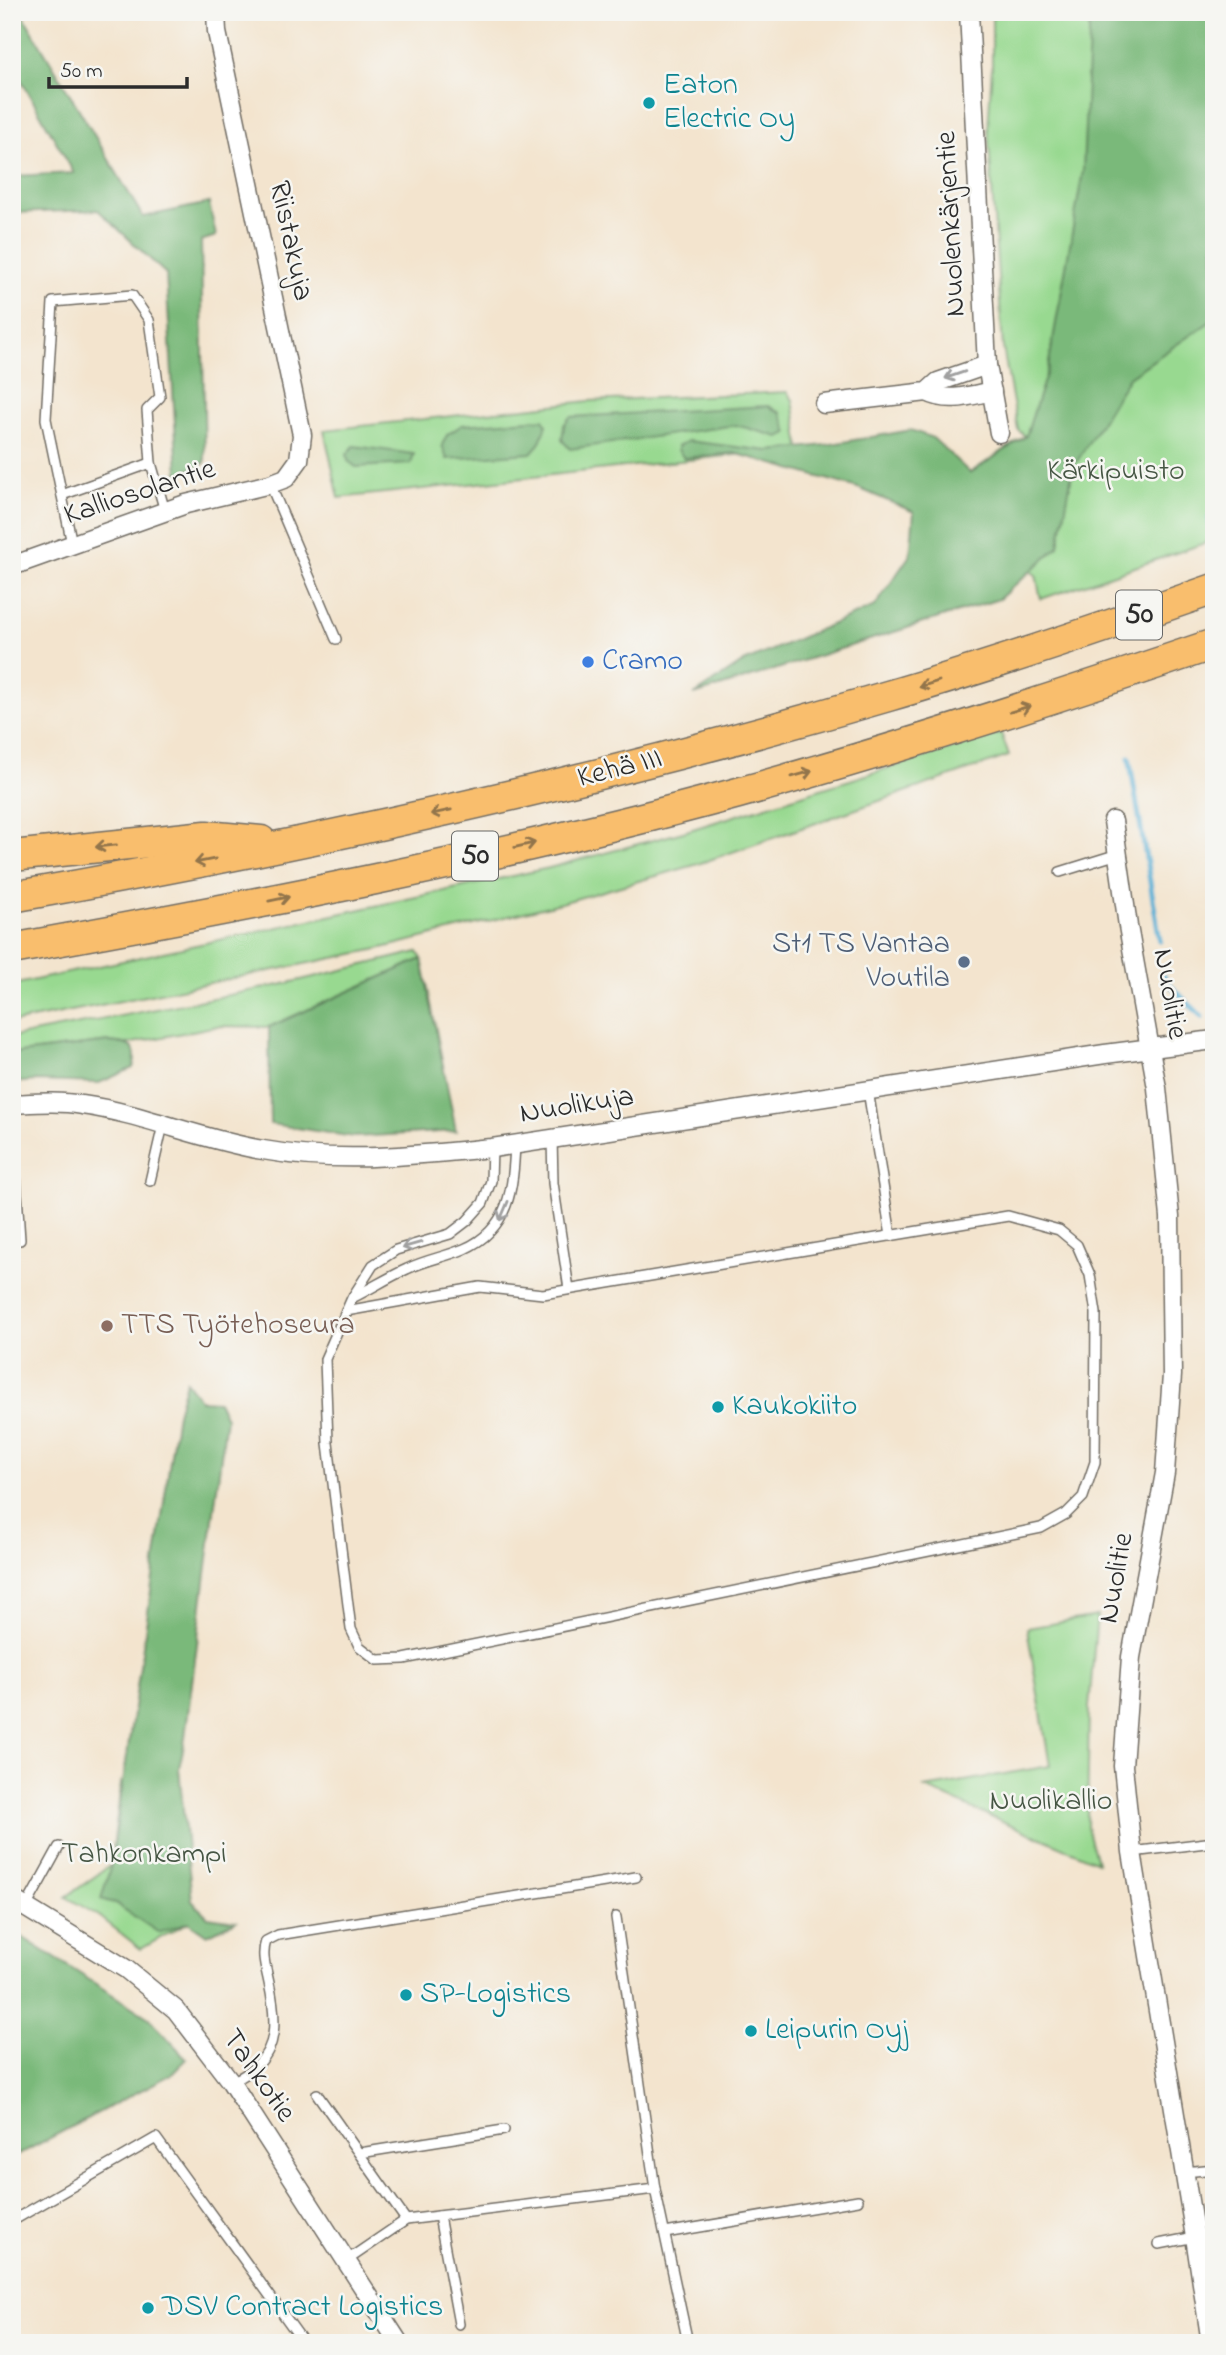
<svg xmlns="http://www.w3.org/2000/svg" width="1226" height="2355" font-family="'Indie Flower',sans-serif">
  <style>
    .green { fill: #98d990; stroke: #62825e; stroke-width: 2 }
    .forest { fill: #7ab97a; stroke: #527252; stroke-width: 2 }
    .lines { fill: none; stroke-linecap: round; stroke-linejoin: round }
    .stream { stroke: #56add3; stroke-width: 5 }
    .service-casing { stroke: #716c64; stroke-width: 12 }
    .minor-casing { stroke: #716c64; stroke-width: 21 }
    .trunk-casing { stroke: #716c64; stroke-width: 33 }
    .service { stroke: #fff; stroke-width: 9 }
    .minor { stroke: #fff; stroke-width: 18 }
    .trunk { stroke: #f9be6d; stroke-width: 30 }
    .oneway { stroke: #a0a0a0 }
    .oneway2 { stroke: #92744c }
    .culture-dot { fill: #0f9aa8; stroke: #f6f6f2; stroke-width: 2.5 }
    .shop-dot { fill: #3f7fe0; stroke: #f6f6f2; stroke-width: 2.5 }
    .service-dot { fill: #5c6f8a; stroke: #f6f6f2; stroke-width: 2.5 }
    .education-dot { fill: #8d6e63; stroke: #f6f6f2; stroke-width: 2.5 }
    .labels { text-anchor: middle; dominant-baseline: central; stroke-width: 5; stroke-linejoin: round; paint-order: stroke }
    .shield { fill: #f6f6f2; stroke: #686867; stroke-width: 2 }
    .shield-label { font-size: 28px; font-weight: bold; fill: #2b2b2b }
    .culture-label { font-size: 30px; fill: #0d838f; stroke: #f6f6f2; text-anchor: start }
    .street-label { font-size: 30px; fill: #2b2b2b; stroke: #f6f6f2 }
    .park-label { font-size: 30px; fill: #465644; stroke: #f6f6f2 }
    .shop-label { font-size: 30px; fill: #366cbe; stroke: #f6f6f2; text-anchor: start }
    .service-label { font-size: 30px; fill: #4e5e75; stroke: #f6f6f2; text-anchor: end }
    .education-label { font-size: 30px; fill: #785e54; stroke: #f6f6f2; text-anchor: start }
  </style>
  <rect width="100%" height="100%" fill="#f6f6f2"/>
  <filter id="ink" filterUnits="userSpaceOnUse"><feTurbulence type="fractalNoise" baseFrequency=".0143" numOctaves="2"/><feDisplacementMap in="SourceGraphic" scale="14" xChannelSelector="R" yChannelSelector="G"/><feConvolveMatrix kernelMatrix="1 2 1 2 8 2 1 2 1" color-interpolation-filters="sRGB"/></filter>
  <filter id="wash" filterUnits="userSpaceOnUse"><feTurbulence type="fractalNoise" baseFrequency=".00686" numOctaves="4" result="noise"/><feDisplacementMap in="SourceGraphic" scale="28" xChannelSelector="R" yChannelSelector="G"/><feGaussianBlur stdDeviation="1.57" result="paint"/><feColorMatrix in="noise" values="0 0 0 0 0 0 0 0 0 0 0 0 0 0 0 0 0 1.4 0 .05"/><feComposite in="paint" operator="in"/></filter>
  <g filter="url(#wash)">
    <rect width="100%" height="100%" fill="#f3e4ce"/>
    <g class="green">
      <path d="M992,12H1214V540L1041,599L1036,575L1030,571L1035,567L970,473L1025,436L1018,430L1003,348L988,129L992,66Z"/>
      <path d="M787,392L793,400L800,448L339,498L324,430L589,401Z"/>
      <path d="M1001,733L1009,756L695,865L561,903L378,949L12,1023V985L549,868L683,832Z"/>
      <path d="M418,952L422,959L269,1027L217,1026L128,1044L109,1042L12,1054V1037L280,985Z"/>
      <path d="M1097,1616L1089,1707L1087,1827L1097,1862L925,1788L1050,1766L1027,1628Z"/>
      <path d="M121,1783L188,1922L141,1949L99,1916L66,1897L111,1865Z"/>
    </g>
    <g class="forest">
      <path d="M12,12H21L143,217L209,203L216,236L201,241L205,463L178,474L166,274L98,210L12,213V176L74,173L12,64Z"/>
      <path d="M1090,12H1210L1214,18V319L1129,377L1073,468L1059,546L999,599L694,695L744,662L875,606L910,555L914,512L858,488L734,453L684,458L678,450V446L688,441L769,451L826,445L911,430L933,438L970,473L1026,436L1048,368L1083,171Z"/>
      <path d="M768,406L781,413L788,433L779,437L736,425L570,449L562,440L564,425L570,417Z"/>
      <path d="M543,419L547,425L539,444L531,453L447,459L442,445L447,435L462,425Z"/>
      <path d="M354,446L414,454L411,464L356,467L348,461L347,454Z"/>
      <path d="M422,959L456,1131L354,1137L270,1124L269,1027Z"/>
      <path d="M109,1042C129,1044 140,1045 133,1068L99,1083L36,1081L12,1083V1054Z"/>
      <path d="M186,1381L200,1400L218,1401L226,1418L184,1745L179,1768L192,1901L208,1917L236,1921L207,1935L188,1922L159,1933L116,1904L101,1899L111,1865L177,1413Z"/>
      <path d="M19,1935L149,2018L187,2059L172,2074L12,2158V1938Z"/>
    </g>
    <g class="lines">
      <g class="stream">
        <path d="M1211,529L1209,518L1214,514"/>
        <path d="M1129,757L1160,941"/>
        <path d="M1164,976C1172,991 1190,1003 1202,1017"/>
      </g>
    </g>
  </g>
  <g filter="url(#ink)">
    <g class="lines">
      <g class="service-casing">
        <g id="service">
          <path d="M270,484L336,639"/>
          <path d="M62,495L151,463"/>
          <path d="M72,544L46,419L53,302L132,295L149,320L160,397L147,410L151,463L165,511"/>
          <path d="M1060,872L1118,854"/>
          <path d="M868,1090L891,1236"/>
          <path d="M12,1116L20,1240"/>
          <path d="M552,1138L553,1183L569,1289"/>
          <path d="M150,1181L163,1125"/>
          <path d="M354,1297C372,1288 389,1277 407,1269C425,1260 445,1257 464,1249C510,1229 513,1188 515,1144"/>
          <path d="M346,1311L480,1287L543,1294L1008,1216L1059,1230L1077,1245L1090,1275L1096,1313L1095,1462L1083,1497L1066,1514L1041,1528L404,1659L377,1660L359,1646L351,1629L328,1443L325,1359L352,1298L373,1265L396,1250L450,1234L467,1221L483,1203L491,1181L492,1148"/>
          <path d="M1132,1852L1214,1842"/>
          <path d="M26,1907L59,1847"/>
          <path d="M231,2082C278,2062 279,2028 269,1983C266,1968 261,1955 266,1941L278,1935L636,1877"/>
          <path d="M317,2094L406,2220"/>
          <path d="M360,2153L504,2130"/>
          <path d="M1185,2172L1214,2169"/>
          <path d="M655,2189L688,2343"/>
          <path d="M439,2216L459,2324"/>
          <path d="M12,2221L156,2138L304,2343"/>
          <path d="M665,2233L858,2200"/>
          <path d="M1159,2244L1195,2237"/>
          <path d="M346,2261L406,2220L655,2189L616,1917"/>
        </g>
      </g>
      <g class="minor-casing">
        <g id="minor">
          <path d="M969,12L987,365L999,433"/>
          <path d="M927,392C948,403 969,396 992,391"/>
          <path d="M824,404L927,392L938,382L987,365"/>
          <path d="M12,566L186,504L270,484L286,478L299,460L302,435L217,32L216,12"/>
          <path d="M1113,821L1128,926L1157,1088L1170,1217L1172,1375L1165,1473L1131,1657L1123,1766L1132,1852L1195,2237L1211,2343"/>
          <path d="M12,1104C35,1103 59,1101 82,1105C141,1113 202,1140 263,1150C340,1164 415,1155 492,1148L1105,1054L1214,1040"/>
          <path d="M12,1899L126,1969L176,2010L231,2082L399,2343"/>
        </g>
      </g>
      <g class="trunk-casing">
        <g id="trunk">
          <path d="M12,856L206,836L261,841"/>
          <path d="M12,897C307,845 600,781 888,696C998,664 1106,627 1214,589"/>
          <path d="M12,949C255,905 499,858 738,793C898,749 1056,698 1214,644"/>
        </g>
      </g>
      <use href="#service" class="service"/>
      <use href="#minor" class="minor"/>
      <use href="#trunk" class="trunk"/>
    </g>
    <defs><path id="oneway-shaft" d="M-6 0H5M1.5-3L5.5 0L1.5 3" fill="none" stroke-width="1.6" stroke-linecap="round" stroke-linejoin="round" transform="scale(1.75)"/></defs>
    <g class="oneway">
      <use href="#oneway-shaft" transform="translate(955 375) rotate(161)"/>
      <use href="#oneway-shaft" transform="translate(504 1211) rotate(113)"/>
      <use href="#oneway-shaft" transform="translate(412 1245) rotate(164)"/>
    </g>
    <g class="oneway2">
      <use href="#oneway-shaft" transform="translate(929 684) rotate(163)"/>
      <use href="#oneway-shaft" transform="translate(1020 709) rotate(-17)"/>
      <use href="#oneway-shaft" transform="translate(802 774) rotate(-16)"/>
      <use href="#oneway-shaft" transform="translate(441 812) rotate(168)"/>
      <use href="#oneway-shaft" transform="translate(525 845) rotate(-13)"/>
      <use href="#oneway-shaft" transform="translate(106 846) rotate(174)"/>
      <use href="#oneway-shaft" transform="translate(205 861) rotate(169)"/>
      <use href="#oneway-shaft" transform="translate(279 899) rotate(-12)"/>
    </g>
  </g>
  <g class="culture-dot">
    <circle cx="649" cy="103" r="7"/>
    <circle cx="718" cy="1407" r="7"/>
    <circle cx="406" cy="1995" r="7"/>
    <circle cx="751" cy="2031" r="7"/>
    <circle cx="148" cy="2308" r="7"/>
  </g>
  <circle class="shop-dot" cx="588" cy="662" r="7"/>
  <circle class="service-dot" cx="964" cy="962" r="7"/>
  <circle class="education-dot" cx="107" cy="1326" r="7"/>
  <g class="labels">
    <g class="shield">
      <rect x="1116" y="590.5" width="46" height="49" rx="5"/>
      <rect x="452" y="831.5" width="46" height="49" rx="5"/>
    </g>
    <g class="shield-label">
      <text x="1139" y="615">50</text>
      <text x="475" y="856">50</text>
    </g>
    <g class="culture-label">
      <text x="663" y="86">Eaton<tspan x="663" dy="34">Electric Oy</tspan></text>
      <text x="732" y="1407">Kaukokiito</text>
      <text x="420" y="1995">SP-Logistics</text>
      <text x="765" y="2031">Leipurin Oyj</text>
      <text x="162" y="2308">DSV Contract Logistics</text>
    </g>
    <g class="street-label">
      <text transform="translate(952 224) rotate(-93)">Nuolenkärjentie</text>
      <text transform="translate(290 241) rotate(78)">Riistakuja</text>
      <text transform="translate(140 493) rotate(-18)">Kalliosolantie</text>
      <text transform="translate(620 769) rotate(-14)">Kehä III</text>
      <text transform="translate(1169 994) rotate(80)">Nuolitie</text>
      <text transform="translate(577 1106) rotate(-9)">Nuolikuja</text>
      <text transform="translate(1117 1578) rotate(-80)">Nuolitie</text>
      <text transform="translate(258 2076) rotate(55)">Tahkotie</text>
    </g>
    <g class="park-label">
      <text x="1116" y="472">Kärkipuisto</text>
      <text x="1051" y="1802">Nuolikallio</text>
      <text x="144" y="1855">Tahkonkampi</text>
    </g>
    <g class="shop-label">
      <text x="602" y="662">Cramo</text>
    </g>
    <g class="service-label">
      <text x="950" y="945">St1 TS Vantaa<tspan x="950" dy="34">Voutila</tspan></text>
    </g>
    <g class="education-label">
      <text x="121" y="1326">TTS Työtehoseura</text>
    </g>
  </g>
  <rect width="1226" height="2355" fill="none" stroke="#f6f6f2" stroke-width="42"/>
  <path d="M49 77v10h138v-10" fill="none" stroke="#2b2b2b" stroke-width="3.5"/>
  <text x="60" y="77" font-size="21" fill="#2b2b2b" stroke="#f6f6f2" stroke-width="5" paint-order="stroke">50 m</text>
</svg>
